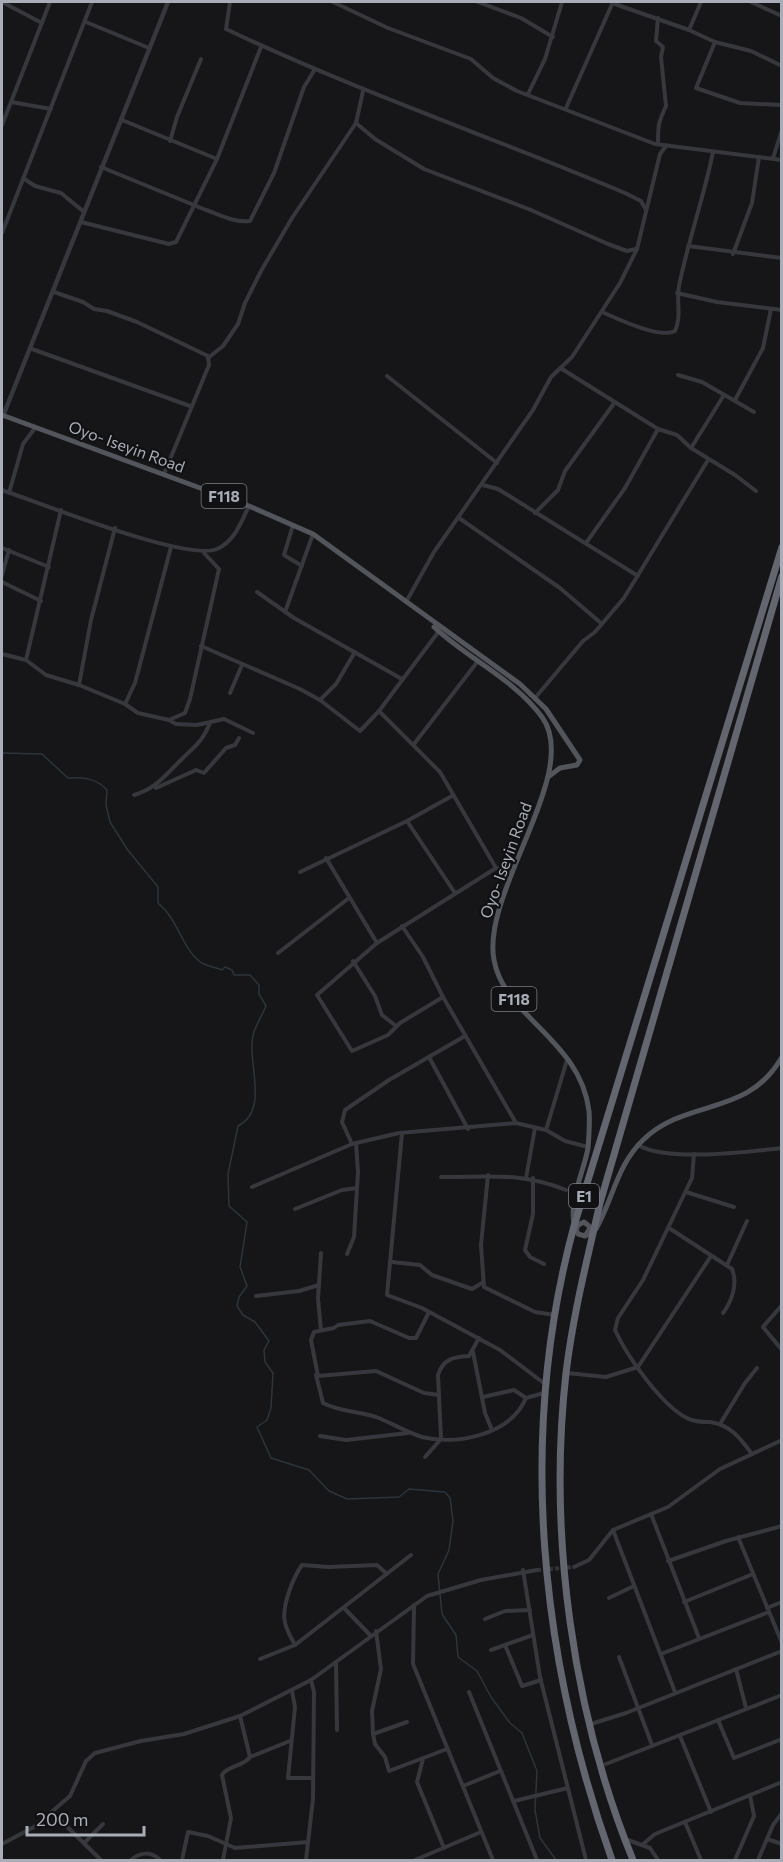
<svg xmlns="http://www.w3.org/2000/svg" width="783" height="1862" font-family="Commissioner,sans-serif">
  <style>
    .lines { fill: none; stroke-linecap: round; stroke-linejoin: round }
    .stream { stroke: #2c353c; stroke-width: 1.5 }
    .minor-tunnel { stroke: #333438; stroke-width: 4; stroke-dasharray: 4 2; stroke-linecap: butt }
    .minor { stroke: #37383d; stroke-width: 4 }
    .tertiary { stroke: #37383d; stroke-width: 4.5 }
    .primary { stroke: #53555c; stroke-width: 5 }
    .motorway { stroke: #63666e; stroke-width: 7 }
    .labels { text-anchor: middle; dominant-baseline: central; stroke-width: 4.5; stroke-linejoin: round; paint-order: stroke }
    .shield { fill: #111113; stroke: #7b7e86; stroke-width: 1.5 }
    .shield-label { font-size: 15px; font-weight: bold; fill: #a8adb8 }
    .street-label { font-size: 16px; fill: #a8adb8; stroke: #111113 }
  </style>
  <rect width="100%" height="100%" fill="#161618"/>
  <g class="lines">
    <path class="stream" d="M2,753L42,754L68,778C83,777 96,778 107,790L106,805L110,822L127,849L158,887V903C178,919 181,946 199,961C204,966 215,967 222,970L225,967L232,970L234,975H250L259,985V994L266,1006C262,1015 257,1024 254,1032C245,1060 271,1109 238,1126L228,1174L229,1206L247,1222L240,1267L247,1286L239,1297L237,1306L243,1315L255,1322L269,1341L264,1350L265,1362L273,1373L271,1408L267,1420L257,1427L271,1458L309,1470L329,1491L347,1499L399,1497L409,1489L445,1492L450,1498L453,1521L449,1550L438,1574L442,1614L456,1635L458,1657L477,1671L491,1697L510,1723L522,1733L537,1771L535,1810L540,1838L556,1860"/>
    <path class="minor-tunnel" d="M537,1570L574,1567"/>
    <g class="minor">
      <path d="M2,2L42,23"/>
      <path d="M230,2L226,29C356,91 492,137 625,193L641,201L646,210"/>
      <path d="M333,2L388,28L471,59L493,78L517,91L655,144L782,160"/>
      <path d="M478,2L521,18L553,37"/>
      <path d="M701,2L689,30L715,42L696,88L740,103L782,105"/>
      <path d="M751,2L782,16"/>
      <path d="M612,3L689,30"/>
      <path d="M86,22L149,48"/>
      <path d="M715,42L751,51L782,66"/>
      <path d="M528,94L545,59L562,2"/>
      <path d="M11,102L51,109"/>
      <path d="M566,108L613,2"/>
      <path d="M122,120L217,159"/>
      <path d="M356,123L375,139L424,169L531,210L608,244L627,251L636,249"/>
      <path d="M2,125L50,2"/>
      <path d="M170,141L177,117L201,59"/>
      <path d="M658,144C658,126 658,123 666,106L661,57L663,47L656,41L658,18"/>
      <path d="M773,158L782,130"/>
      <path d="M101,167L206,210C220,215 235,223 250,221L274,173L304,87L315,69"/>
      <path d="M23,178L35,186L61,193L84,212"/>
      <path d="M81,222L169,244L176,242L217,159L261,47"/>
      <path d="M2,233L92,2"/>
      <path d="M688,246L782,258"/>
      <path d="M733,254L752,203L759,157"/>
      <path d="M54,292L83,302L94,309L107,311L137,322L208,356L209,365L164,474"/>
      <path d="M677,293L717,302L782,310"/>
      <path d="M602,312C618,319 660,339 675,331C682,316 676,301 679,286C688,241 704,197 713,152"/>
      <path d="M32,349L190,406"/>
      <path d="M208,358L223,346L238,324L245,303L261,271L292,218L356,123L363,91"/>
      <path d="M562,369L658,429L677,435L691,448L735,475L756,491"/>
      <path d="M678,375L702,382L754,412"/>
      <path d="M387,376L497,463"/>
      <path d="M735,400L763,348L771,309"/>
      <path d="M691,448L724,395"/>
      <path d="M483,485L498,489L638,576"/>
      <path d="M2,490C40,503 187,562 217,549C235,541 241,522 249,506"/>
      <path d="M9,493L23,444L35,428"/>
      <path d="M535,513L558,490L565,471L615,402"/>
      <path d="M459,518L560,588L602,624"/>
      <path d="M293,525L284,555L302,566"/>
      <path d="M586,543L625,488L658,429"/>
      <path d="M2,548L49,567"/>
      <path d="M2,575L9,550"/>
      <path d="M2,582L41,601"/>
      <path d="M257,592L294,618L402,679"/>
      <path d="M406,602L434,552L533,410L551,377L572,357L620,283L637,249L660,154L666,146"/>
      <path d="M285,612L313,534"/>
      <path d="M201,646L300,689L320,700L360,731L379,711L439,631"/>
      <path d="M2,654L26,660L46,675L79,685L125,704L138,713L169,720L176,724L197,725L224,719L253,733"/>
      <path d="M26,660L61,510"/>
      <path d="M79,685L91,620L115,528"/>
      <path d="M230,693L242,665"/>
      <path d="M535,698L583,641L595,632L624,598L708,460"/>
      <path d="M320,700L336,684L355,652"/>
      <path d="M125,704L135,683L171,547"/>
      <path d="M379,711L440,772L496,868"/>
      <path d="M169,720L185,713L190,699L219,569L204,553"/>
      <path d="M414,744L478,661"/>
      <path d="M156,788L196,770L204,773L226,748L235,745L239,738"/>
      <path d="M134,795C157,788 165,775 182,759C196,745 202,742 210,723"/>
      <path d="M407,821L455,893"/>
      <path d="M326,858L377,943"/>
      <path d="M300,872L407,821L452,796"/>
      <path d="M402,926L423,957L443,997L516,1123"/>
      <path d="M278,953L349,898"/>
      <path d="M353,961L375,996L382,1015L396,1026"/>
      <path d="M443,997L400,1023L388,1035L352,1051L317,995L377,943L496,868L512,873"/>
      <path d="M429,1057L468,1129"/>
      <path d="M546,1130L567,1060"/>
      <path d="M402,1133L387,1295L422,1308L500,1350L545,1384"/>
      <path d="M352,1144L342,1122L345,1110L389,1080L465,1036"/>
      <path d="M638,1145C666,1162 748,1152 782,1148"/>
      <path d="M694,1154L692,1178L643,1280L618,1318L615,1330C627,1356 661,1405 687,1418C694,1422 702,1422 710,1422C731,1425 740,1438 752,1454"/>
      <path d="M488,1175L481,1245L484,1287L535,1312L555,1315"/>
      <path d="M441,1177C490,1177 520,1172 566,1190"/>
      <path d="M526,1178L535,1128"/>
      <path d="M533,1178V1214L525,1250L530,1257L544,1264"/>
      <path d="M252,1187L352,1144L399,1133L516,1123L546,1130L565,1141L588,1147"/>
      <path d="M686,1192L734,1207"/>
      <path d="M295,1209L342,1190L357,1188"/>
      <path d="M669,1228L732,1269C738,1284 732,1301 723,1313"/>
      <path d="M347,1254L354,1237L358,1172L356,1143"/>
      <path d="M392,1262L420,1265L432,1275L472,1289L482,1283"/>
      <path d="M727,1265L747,1221"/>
      <path d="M256,1296L299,1291L319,1285"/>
      <path d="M782,1305L763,1327L782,1350"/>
      <path d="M429,1312L416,1338H409L370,1321L338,1325L334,1328L314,1332L311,1340L318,1376L376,1371L424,1393L439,1395"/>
      <path d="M321,1330L318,1299L321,1253"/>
      <path d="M473,1352L485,1413L492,1430"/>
      <path d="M567,1373L606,1377L638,1367L711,1256"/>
      <path d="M316,1375L323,1403C340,1412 358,1411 376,1417C392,1423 406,1432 422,1437C458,1446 511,1434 526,1398L544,1393"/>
      <path d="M483,1397L514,1390L526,1398"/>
      <path d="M720,1424L745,1383L757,1368"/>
      <path d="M320,1436L346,1440L408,1433"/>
      <path d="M425,1457L441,1439L438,1375C443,1359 453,1357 469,1356L479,1338"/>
      <path d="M651,1514L699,1638"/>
      <path d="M613,1530L675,1692"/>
      <path d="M738,1537L782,1643"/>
      <path d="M668,1561L726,1541L782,1526"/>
      <path d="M574,1567L589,1560L613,1530L668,1507L720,1469L782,1440"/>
      <path d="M523,1570L540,1677L586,1860"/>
      <path d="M609,1598L634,1586"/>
      <path d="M684,1602L753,1574"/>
      <path d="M414,1605L413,1664L493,1860"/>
      <path d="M344,1608L371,1636"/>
      <path d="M767,1608L782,1602"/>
      <path d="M485,1619L505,1611L530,1610"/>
      <path d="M376,1631L381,1669L372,1711L373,1734L375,1744L385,1757L389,1771L447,1749"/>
      <path d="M295,1645C291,1638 287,1631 285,1623C281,1607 293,1578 302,1565L329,1567L377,1565L387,1574"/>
      <path d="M505,1645L522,1686L541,1680"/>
      <path d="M491,1650L533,1635"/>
      <path d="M661,1654L769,1612"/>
      <path d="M619,1657L652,1745"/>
      <path d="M260,1659L295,1645L411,1555"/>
      <path d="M336,1663L337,1730"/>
      <path d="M736,1669L746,1708"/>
      <path d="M292,1691L295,1707L288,1778H312"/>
      <path d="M469,1692L537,1860"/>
      <path d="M718,1720L734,1758L782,1739"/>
      <path d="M591,1724L626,1713L782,1651"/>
      <path d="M373,1734L407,1722"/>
      <path d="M680,1736L711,1812"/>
      <path d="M250,1757L290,1741"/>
      <path d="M423,1759L417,1782L444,1848"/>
      <path d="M606,1764L782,1695"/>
      <path d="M463,1786L500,1771"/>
      <path d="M514,1801L568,1788"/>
      <path d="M52,1812L101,1860"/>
      <path d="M685,1822L701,1860"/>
      <path d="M625,1839L650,1848L658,1860"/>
      <path d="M767,1839L782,1844"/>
      <path d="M84,1843L103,1824"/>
      <path d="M2,1844L34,1827L70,1796L86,1761L95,1753L141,1741L184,1734L240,1716L311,1680L427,1596L481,1580L537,1570"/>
      <path d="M642,1845L655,1834L782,1782"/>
      <path d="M131,1860C140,1852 151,1851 160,1860"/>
      <path d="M182,1860L188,1832L208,1836L235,1848L308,1842"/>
      <path d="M223,1860L231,1818L222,1775C228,1765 243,1767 250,1757L240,1716"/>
      <path d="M306,1860L313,1799L314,1692L311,1680"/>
      <path d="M415,1860L481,1832"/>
      <path d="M735,1860L754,1816L750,1795"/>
      <path d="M758,1860L773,1825L782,1813"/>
    </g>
    <path class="tertiary" d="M3,416L168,2"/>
    <g class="primary">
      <path d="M2,415L249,506L313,534L520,684L546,709L580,760L577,765L560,768L548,777"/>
      <path d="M434,627C468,659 514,679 542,717C582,772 481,892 494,960C504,1017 580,1039 589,1111C590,1123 589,1136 588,1148C584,1172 565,1208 577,1232"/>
      <path d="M590,1228L585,1236L578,1234L576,1230L578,1225L584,1222L589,1226L592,1233"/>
      <path d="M587,1235L596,1229C613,1199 617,1165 643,1140C688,1097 747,1118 782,1057"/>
    </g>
    <g class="motorway">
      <path d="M612,1860C540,1658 517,1436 574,1226L782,547"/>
      <path d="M633,1860C572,1711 548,1533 566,1373C573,1315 587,1260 600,1203L782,576"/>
    </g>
  </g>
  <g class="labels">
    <g class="shield">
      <rect x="201.5" y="484" width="45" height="24" rx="4.5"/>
      <rect x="491.5" y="987" width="45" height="24" rx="4.5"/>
      <rect x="569" y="1184" width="30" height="24" rx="4.5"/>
    </g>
    <g class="shield-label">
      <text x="224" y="496">F118</text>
      <text x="514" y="999">F118</text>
      <text x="584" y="1196">E1</text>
    </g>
    <g class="street-label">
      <text transform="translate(127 446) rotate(20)">Oyo- Iseyin Road</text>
      <text transform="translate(505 860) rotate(-70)">Oyo- Iseyin Road</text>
    </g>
  </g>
  <rect width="783" height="1862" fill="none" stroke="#a8adb8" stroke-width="6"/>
  <path d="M27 1826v9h117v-9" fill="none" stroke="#a8adb8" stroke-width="3"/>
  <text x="36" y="1826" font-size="18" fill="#a8adb8" stroke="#111113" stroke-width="4.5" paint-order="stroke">200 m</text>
</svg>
